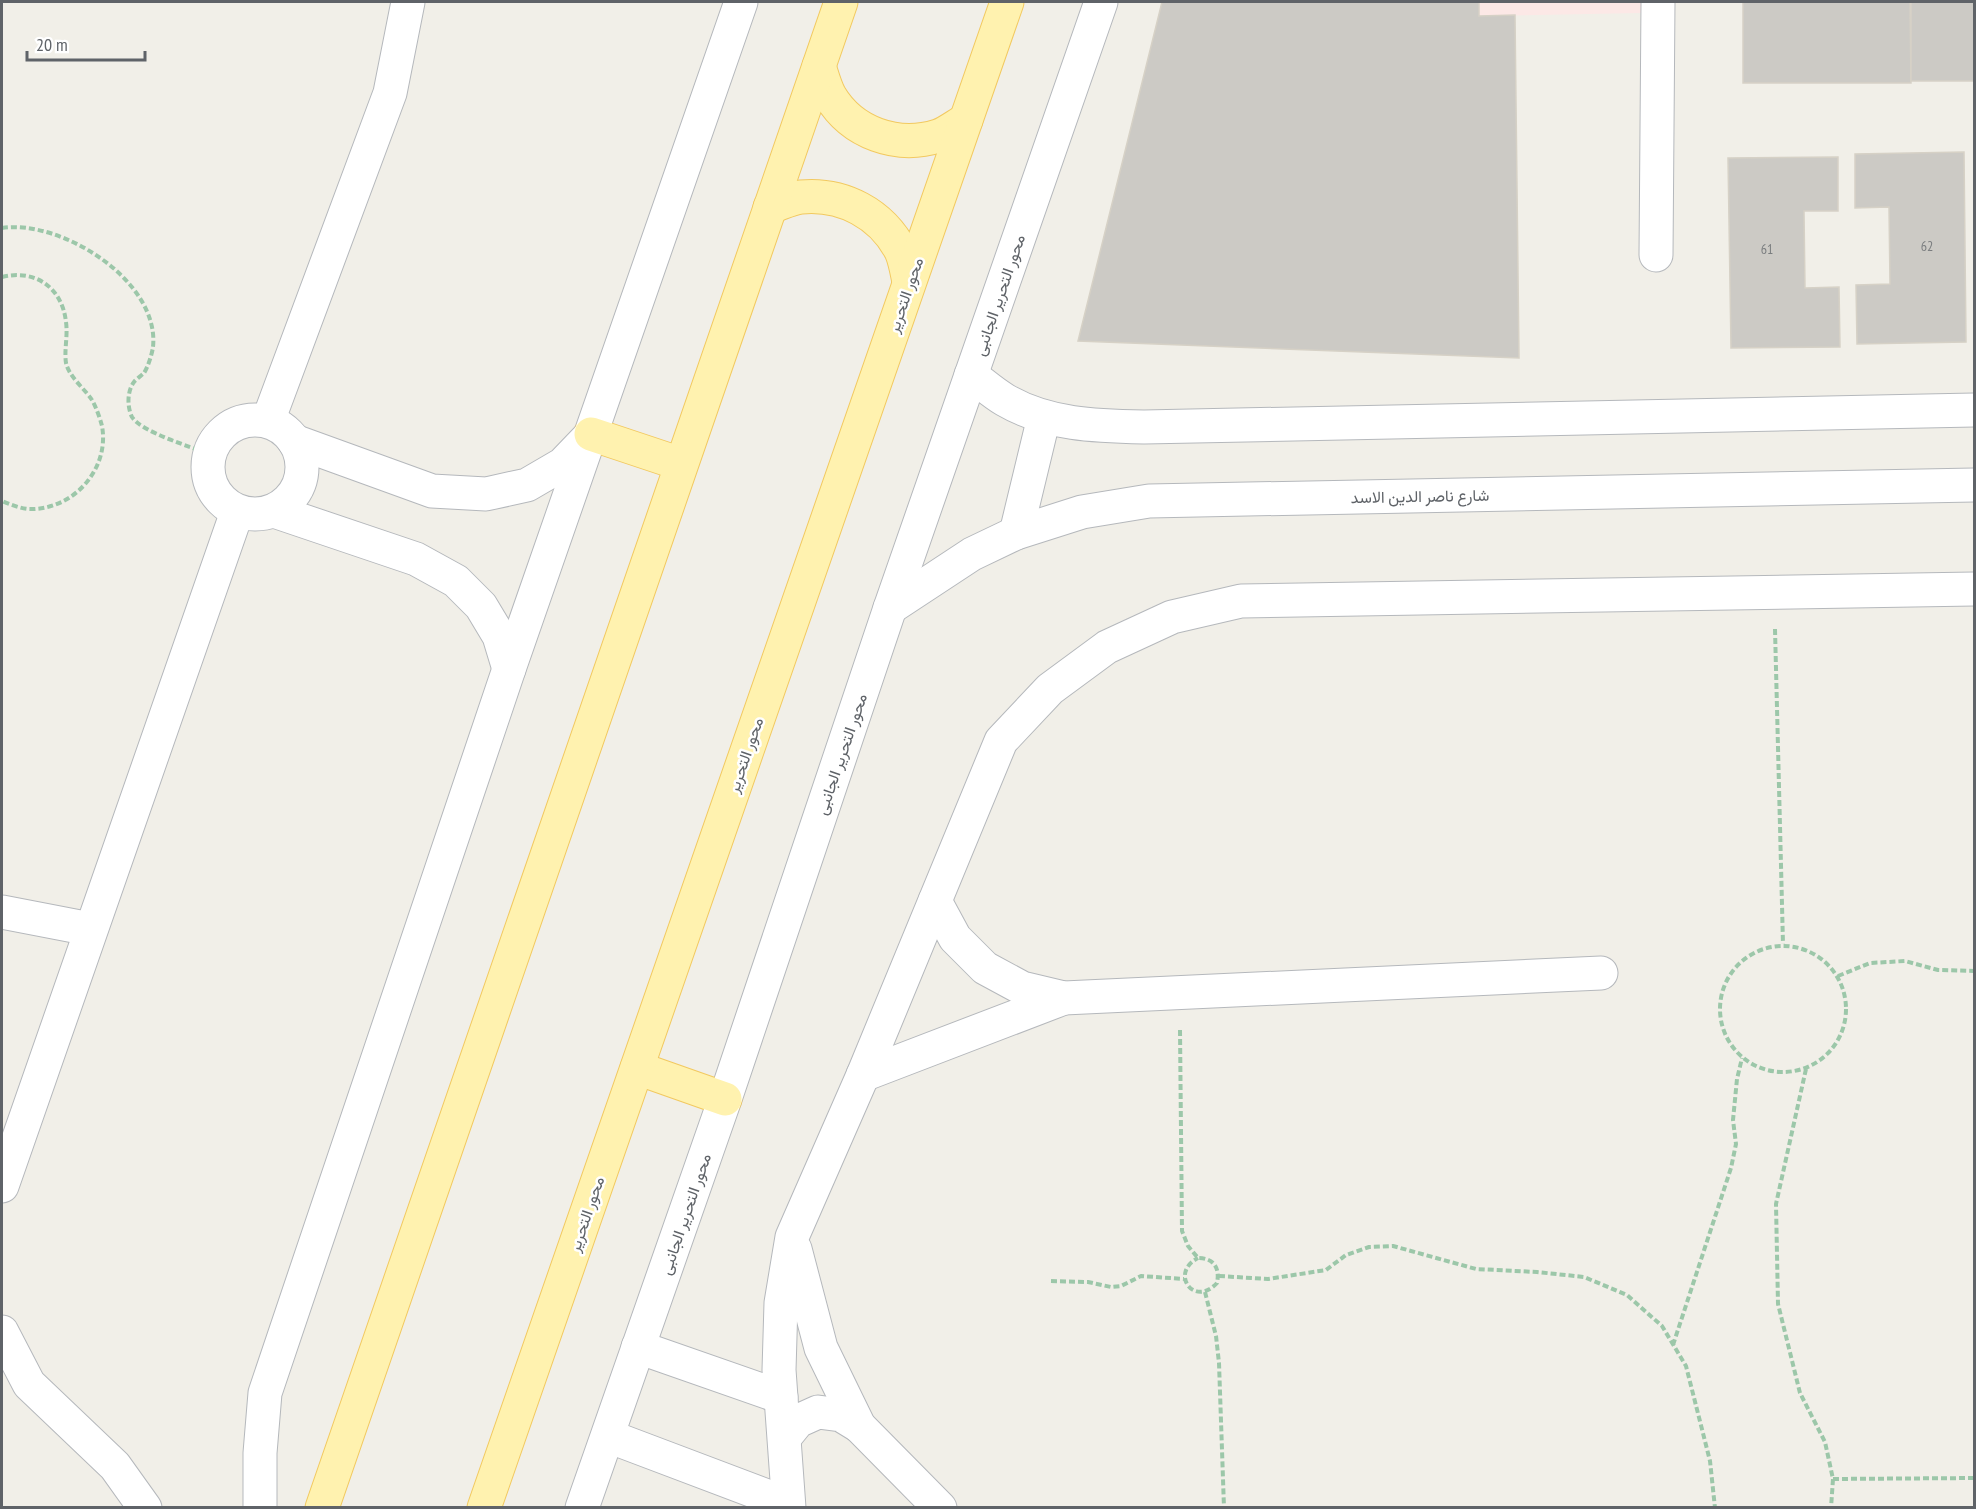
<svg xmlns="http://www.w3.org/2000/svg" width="1976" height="1509" font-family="'PT Sans Narrow',Vazirmatn,sans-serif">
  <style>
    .medical { fill: #fce8e6 }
    .building { fill: #cccac5; stroke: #d6d1c6; stroke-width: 1.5 }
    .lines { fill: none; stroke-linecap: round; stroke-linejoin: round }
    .street-casing { stroke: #b5b8bc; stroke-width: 35 }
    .primary-casing { stroke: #f2c960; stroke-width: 35 }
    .path { stroke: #9cc7a9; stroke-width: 4; stroke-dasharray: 6 3; stroke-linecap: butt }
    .street { stroke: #fff; stroke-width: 33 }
    .primary { stroke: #fff2af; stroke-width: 33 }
    .labels { text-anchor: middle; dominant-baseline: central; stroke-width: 5; stroke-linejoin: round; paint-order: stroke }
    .number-label { font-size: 14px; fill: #7a7d7f }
    .street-label { font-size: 16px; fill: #5f6368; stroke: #fff }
  </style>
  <rect width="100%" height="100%" fill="#f1efe8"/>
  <path class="medical" d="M1479,2H1641V13L1479,16Z"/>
  <g class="building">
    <path d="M1162,2H1479V16L1515,15L1519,358L1078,341Z"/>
    <path d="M1743,2H1910L1911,83H1743Z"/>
    <rect x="1911" y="2" width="63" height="79"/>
    <path d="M1964,152L1966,342L1857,344L1856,285L1890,284L1889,207L1855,208V154Z"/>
    <path d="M1838,157V211H1804L1805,288L1839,287L1840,347L1731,348L1728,158Z"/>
  </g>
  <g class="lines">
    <g class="street-casing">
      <g id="street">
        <path d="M1656,255L1658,2"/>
        <path d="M971,375C982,383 993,393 1005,400C1048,425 1096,426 1144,427L1974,410"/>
        <circle cx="255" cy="467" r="47"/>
        <path d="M268,421L390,93L408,2"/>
        <path d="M294,441L432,491L486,494L527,485L563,464L588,438"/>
        <path d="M274,511L416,559L456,581L481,606L499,636L509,669"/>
        <path d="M1016,533L1044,417"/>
        <path d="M890,608L972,554L1016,533L1082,512L1149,501L1974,485"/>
        <path d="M935,901L955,938L985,968L1022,988L1064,998L1601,973"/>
        <path d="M2,912L90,929"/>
        <path d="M863,1075L1064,998"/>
        <path d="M2,1186L237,512"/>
        <path d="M795,1249L821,1348L859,1426L940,1508"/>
        <path d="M2,1332L29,1384L115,1466L145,1508"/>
        <path d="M638,1347L781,1397"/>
        <path d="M608,1436L788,1504"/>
        <path d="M785,1437L798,1421L818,1412L841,1415L859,1426"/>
        <path d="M260,1508V1453L265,1393L509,669L741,2"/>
        <path d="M582,1508L725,1099L890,608L1101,2"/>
        <path d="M789,1508L779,1370L781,1303L792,1237L863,1075L1001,741L1050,689L1107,647L1172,617L1241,601L1974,589"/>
      </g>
    </g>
    <g class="primary-casing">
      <g id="primary">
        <path d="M819,66C822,75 825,87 830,96C852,133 897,149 938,136C947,133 957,125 966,120"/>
        <path d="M770,207C780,204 791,198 801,197C843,193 882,214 901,251C905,260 907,272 909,282"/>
        <path d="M591,434L681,464"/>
        <path d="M637,1068L725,1099"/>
        <path d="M322,1508L841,2"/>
        <path d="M484,1508L1007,2"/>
      </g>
    </g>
    <g class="path">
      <path d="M2,228C61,219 160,281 153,347C152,354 148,367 144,373C141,376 136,379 134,382C127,391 127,407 132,417C141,432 192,447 209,454"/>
      <path d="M2,277C35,269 62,287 66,322C68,336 64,350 66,363C69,377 85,389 92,400C96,407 100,418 102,426C110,470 72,511 28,509C19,508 9,504 2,501"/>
      <path d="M1775,629L1783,944"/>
      <circle cx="1783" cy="1009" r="63"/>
      <path d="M1838,976L1870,963L1905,961L1938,970L1974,971"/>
      <path d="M1180,1030L1182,1231L1188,1246L1198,1258C1214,1258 1220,1268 1217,1283C1194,1308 1169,1273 1198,1258"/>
      <path d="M1806,1069L1776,1204L1778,1304L1800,1393L1825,1442L1833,1479L1831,1508"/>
      <path d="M1219,1276L1268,1279L1326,1270L1346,1255L1369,1247L1393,1246L1476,1269L1537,1272L1584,1277L1627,1295L1662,1326L1686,1366L1710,1461L1715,1508"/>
      <path d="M1051,1281L1088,1282L1111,1287L1121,1286L1141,1276L1184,1279"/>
      <path d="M1205,1292L1216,1336L1219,1363L1224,1508"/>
      <path d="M1673,1345L1731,1168L1736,1144L1733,1120L1737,1079L1742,1058"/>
      <path d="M1833,1479L1974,1478"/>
    </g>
    <use href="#street" class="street"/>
    <use href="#primary" class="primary"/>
  </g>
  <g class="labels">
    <g class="number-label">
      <text x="1927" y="246">62</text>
      <text x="1767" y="249">61</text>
    </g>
    <g class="street-label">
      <text transform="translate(905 295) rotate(-71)">محور التحرير</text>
      <text transform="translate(999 295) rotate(-71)">محور التحرير الجانبى</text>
      <text transform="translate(1420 496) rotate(-1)">شارع ناصر الدين الاسد</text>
      <text transform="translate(841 754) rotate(-71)">محور التحرير الجانبى</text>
      <text transform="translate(745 755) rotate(-71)">محور التحرير</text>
      <text transform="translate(586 1214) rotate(-71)">محور التحرير</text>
      <text transform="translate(685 1214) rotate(-71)">محور التحرير الجانبى</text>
    </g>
  </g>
  <rect width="1976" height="1509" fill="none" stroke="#5f6368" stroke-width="6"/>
  <path d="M27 51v9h118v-9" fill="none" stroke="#5f6368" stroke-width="3"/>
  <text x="36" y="51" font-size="18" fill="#5f6368" stroke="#ffffff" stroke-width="4.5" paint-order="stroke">20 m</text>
</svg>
